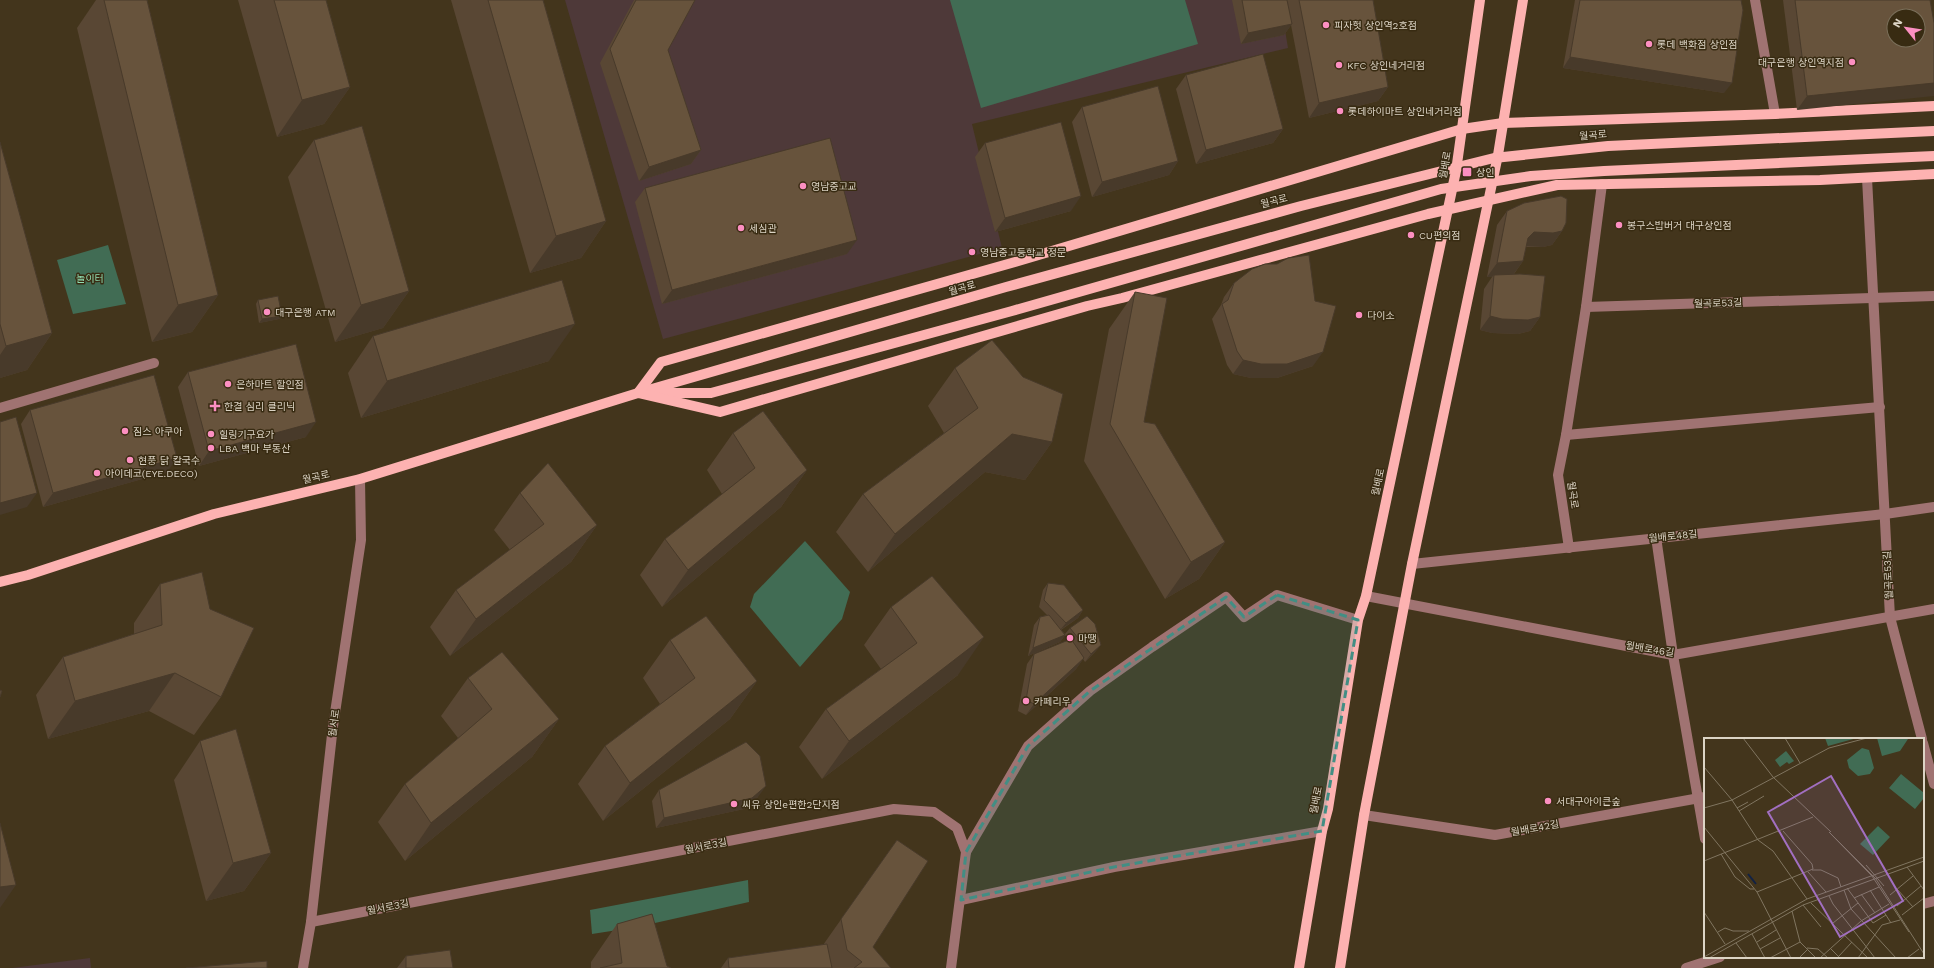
<svg xmlns="http://www.w3.org/2000/svg" width="1934" height="968" font-family="'Work Sans','Noto Sans KR',sans-serif">
  <style>
    .education { fill: #4e3939 }
    .green { fill: #416c54 }
    .lines { fill: none; stroke-linecap: round; stroke-linejoin: round }
    .minor { stroke: #a07372; stroke-width: 10 }
    .major { stroke: #fdb2b1; stroke-width: 10 }
    .wall { fill: #594734 }
    .shaded-wall { fill: #483a2a }
    .building { fill: #67533c; stroke: #483a2a; fill-rule: evenodd }
    .marked { fill: #428e84; fill-opacity: 0.2; stroke: #428e84; stroke-width: 3; stroke-dasharray: 8 5; stroke-linejoin: round }
    .poi-dot { fill: #fc8fc1; stroke: #382b12; stroke-width: 1.5 }
    .labels { text-anchor: middle; dominant-baseline: central; stroke-width: 3; stroke-linejoin: round; paint-order: stroke }
    .poi-label { font-size: 10px; fill: #dcd4c5; stroke: #382b12; text-anchor: start }
    .street-label { font-size: 10px; fill: #dcd4c5; stroke: #382b12 }
    .park-label { font-size: 10px; fill: #91deb2; stroke: #382b12 }
    .inset-river { fill: none; stroke: #112144; stroke-width: 2 }
    .inset-road { fill: none; stroke: #807560; stroke-width: 1 }
    .view { fill: #a26fc1; fill-opacity: 0.15; stroke: #a26fc1; stroke-width: 2 }
    .inset-edge { fill: none; stroke: #dcd4c5; stroke-width: 2 }
  </style>
  <rect width="100%" height="100%" fill="#43351c"/>
  <g class="education">
    <path d="M565,0H1280L1288,48L972,124L1002,248L663,339Z"/>
    <path d="M90,958L91,968H12Z"/>
  </g>
  <g class="green">
    <path d="M950,0H1185L1198,44L981,108Z"/>
    <path d="M108,245L126,304L73,314L57,260Z"/>
    <path d="M805,541L850,592L842,619L800,667L750,607L754,594Z"/>
    <path d="M748,880L749,902L637,927L592,934L590,910Z"/>
  </g>
  <g class="lines">
    <g class="minor">
      <path d="M1755,0L1775,114"/>
      <path d="M1867,178L1890,617L1922,739"/>
      <path d="M1586,307L1934,296"/>
      <path d="M0,408L154,363"/>
      <path d="M1566,435L1880,407"/>
      <path d="M1656,537L1673,655L1705,839"/>
      <path d="M1569,548L1558,475L1566,435L1586,307L1602,184"/>
      <path d="M1412,564L1885,514L1934,507"/>
      <path d="M1366,596L1673,655L1934,609"/>
      <path d="M1923,743L1934,784"/>
      <path d="M1364,815L1495,835L1705,797"/>
      <path d="M966,852L1028,746L1090,691L1152,647L1226,597L1244,617L1277,595L1358,620"/>
      <path d="M961,900L1114,867L1322,831"/>
      <path d="M1923,904L1934,901"/>
      <path d="M311,922L894,809L934,812L957,828L966,852L951,968"/>
      <path d="M303,968L311,922L333,726L361,540L360,479"/>
      <path d="M1686,968L1720,957"/>
    </g>
    <g class="major">
      <path d="M1934,131L1608,146L1494,158L1301,206L1006,287L638,393H711L1012,311L1441,189L1531,176L1604,171L1934,156"/>
      <path d="M638,393L661,362L1015,262L1462,129L1503,123L1775,114L1934,106"/>
      <path d="M0,582L28,575L214,514L360,479L638,393L720,412L1087,306L1122,298L1428,214L1557,185L1820,180L1934,174"/>
      <path d="M1299,968L1322,831L1328,809L1358,620L1366,596L1456,171L1480,0"/>
      <path d="M1340,968L1364,815L1412,564L1498,155L1523,0"/>
    </g>
  </g>
  <g class="wall">
    <path d="M96,0H147L218,295L192,332L152,342L77,28Z"/>
    <path d="M238,0H326L350,87L324,124L277,137Z"/>
    <path d="M451,0H543L606,221L581,258L530,273Z"/>
    <path d="M634,0H695L668,50L701,150L691,164L639,181L600,63Z"/>
    <path d="M1232,0H1373L1388,87L1378,101L1309,118L1291,25L1284,35L1241,44Z"/>
    <path d="M1575,0H1741L1724,93L1563,68Z"/>
    <path d="M1783,0H1930L1797,110Z"/>
    <path d="M1186,75L1283,129L1273,143L1196,164L1176,89Z"/>
    <path d="M1082,107L1178,161L1169,175L1092,197L1072,122Z"/>
    <path d="M314,140L409,291L383,328L335,342L288,177Z"/>
    <path d="M0,142L52,333L27,370L0,378Z"/>
    <path d="M985,143L1071,211L995,232L975,157Z"/>
    <path d="M645,188L847,254L662,304L635,202Z"/>
    <path d="M1507,211L1562,231L1552,245L1543,247H1526L1523,261L1514,274L1540,317L1530,331L1518,334L1492,333L1480,330L1484,289L1492,277H1487L1497,225Z"/>
    <path d="M1234,283L1313,366L1277,378H1251L1233,374L1227,365L1212,319L1221,305L1224,297Z"/>
    <path d="M1135,292L1144,422L1225,542L1199,579L1165,599L1084,461L1109,329Z"/>
    <path d="M258,300L282,316L279,319L259,323L256,304Z"/>
    <path d="M373,336L549,361L361,418L348,373Z"/>
    <path d="M955,368L1052,442L1025,480L985,472L868,572L836,532L863,494L944,433L928,406Z"/>
    <path d="M188,372L306,437L199,466L178,387Z"/>
    <path d="M30,410L167,472L43,507L21,424Z"/>
    <path d="M733,433L807,470L781,507L662,607L640,575L665,539L722,494L707,470Z"/>
    <path d="M520,493L597,525L571,562L450,656L430,627L456,590L510,550L494,530Z"/>
    <path d="M1048,583L1083,610L1078,618L1061,630L1065,634L1070,628L1101,645L1095,652L1085,662L1083,659L1076,669L1026,715L1018,711L1027,664L1034,654L1069,640L1065,635L1060,642L1028,656L1034,625L1040,617L1047,615L1039,607L1043,590Z"/>
    <path d="M160,584L221,697L194,735L149,711L48,739L36,695L63,657L134,634V623Z"/>
    <path d="M891,607L958,675L822,779L799,747L826,709L881,669L864,645Z"/>
    <path d="M670,640L757,681L730,719L603,821L578,784L605,746L660,704L643,678Z"/>
    <path d="M468,678L559,719L532,757L405,861L378,822L405,784L458,738L441,716Z"/>
    <path d="M200,741L271,853L244,891L206,901L174,780Z"/>
    <path d="M659,790L758,797L744,809L656,828L652,801Z"/>
    <path d="M897,840L873,947L891,968H721L728,958L823,945Z"/>
    <path d="M617,924L667,966L671,968H591V962Z"/>
    <path d="M406,956L453,968H397Z"/>
  </g>
  <g class="shaded-wall">
    <path d="M1292,24L1284,35L1241,44L1248,33Z"/>
    <path d="M1570,57L1732,83L1724,93L1563,68Z"/>
    <path d="M1934,83V96L1797,110L1807,96Z"/>
    <path d="M350,87L324,124L277,137L302,100Z"/>
    <path d="M1388,87L1378,101L1309,118L1319,103Z"/>
    <path d="M1283,129L1273,143L1196,164L1206,150Z"/>
    <path d="M701,150L691,164L639,181L649,167Z"/>
    <path d="M1178,161L1169,175L1092,197L1102,182Z"/>
    <path d="M1081,196L1071,211L995,232L1005,218Z"/>
    <path d="M606,221L581,258L530,273L556,236Z"/>
    <path d="M1562,231L1552,245L1543,247L1524,246L1528,238L1534,232Z"/>
    <path d="M857,240L847,254L662,304L672,290Z"/>
    <path d="M1523,261L1513,275H1494L1492,277H1487L1497,263Z"/>
    <path d="M409,291L383,328L335,342L361,305Z"/>
    <path d="M218,295L192,332L152,342L178,305Z"/>
    <path d="M282,316L279,319L259,323L262,319Z"/>
    <path d="M1490,316L1540,317L1530,331L1518,334L1492,333L1480,330Z"/>
    <path d="M575,324L549,361L361,418L387,381Z"/>
    <path d="M52,333L27,370L0,378V355L6,346Z"/>
    <path d="M1323,352L1313,366L1277,378H1251L1233,374L1243,360Z"/>
    <path d="M316,422L306,437L199,466L209,451Z"/>
    <path d="M1012,434L1052,442L1025,480L985,472L868,572L895,534Z"/>
    <path d="M177,458L167,472L43,507L53,493Z"/>
    <path d="M807,470L781,507L662,607L688,570Z"/>
    <path d="M37,493L27,507L0,515V503Z"/>
    <path d="M597,525L571,562L450,656L476,619Z"/>
    <path d="M1225,542L1199,579L1165,599L1191,562Z"/>
    <path d="M1083,610L1078,618L1060,630L1066,623Z"/>
    <path d="M1065,635L1060,642L1028,656L1033,648Z"/>
    <path d="M984,637L958,675L822,779L849,741Z"/>
    <path d="M1101,645L1095,652L1085,662L1091,654Z"/>
    <path d="M1084,658L1076,669L1026,715L1034,704Z"/>
    <path d="M175,673L149,711L48,739L75,701Z"/>
    <path d="M757,681L730,719L603,821L630,783Z"/>
    <path d="M559,719L532,757L405,861L431,823Z"/>
    <path d="M766,786L758,797L744,809L656,828L664,818Z"/>
    <path d="M271,853L244,891L206,901L233,863Z"/>
    <path d="M16,885L0,908V887Z"/>
  </g>
  <g class="building">
    <path d="M104,0H147L218,295L178,305Z"/>
    <path d="M274,0H326L350,87L302,100Z"/>
    <path d="M488,0H543L606,221L556,236Z"/>
    <path d="M636,0H695L668,50L701,150L649,167L610,49Z"/>
    <path d="M1242,0H1287L1292,24L1248,33Z"/>
    <path d="M1299,0H1373L1388,87L1319,103Z"/>
    <path d="M1580,0H1741L1743,10L1732,83L1570,57Z"/>
    <path d="M1795,0H1930L1934,23V83L1807,96ZM1894,16H1918V40H1894Z"/>
    <path d="M1263,54L1283,129L1206,150L1186,75Z"/>
    <path d="M1158,86L1178,161L1102,182L1082,107Z"/>
    <path d="M1061,122L1081,196L1005,218L985,143Z"/>
    <path d="M362,126L409,291L361,305L314,140Z"/>
    <path d="M830,138L857,240L672,290L645,188Z"/>
    <path d="M0,142L52,333L6,346L0,324Z"/>
    <path d="M1561,196L1567,199L1566,223L1562,231L1553,233L1534,232L1528,238L1523,261L1497,263L1507,211L1524,203Z"/>
    <path d="M1309,255L1315,301L1336,306L1323,352L1287,364H1261L1243,360L1237,351L1222,304L1228,300L1234,283L1252,269L1265,264H1277L1288,258Z"/>
    <path d="M1520,274L1545,276L1540,317L1528,320L1502,319L1490,316L1494,275Z"/>
    <path d="M562,280L575,324L387,381L373,336Z"/>
    <path d="M1135,292L1167,298L1144,422L1155,424L1225,542L1191,562L1110,424Z"/>
    <path d="M278,296L282,316L262,319L258,300Z"/>
    <path d="M992,340L1023,377L1063,394L1052,442L1012,434L895,534L863,494L978,408L955,368Z"/>
    <path d="M296,344L316,422L209,451L188,372Z"/>
    <path d="M154,375L177,458L53,493L30,410Z"/>
    <path d="M763,411L807,470L688,570L665,539L755,468L733,433Z"/>
    <path d="M16,417L37,493L0,503V422Z"/>
    <path d="M548,463L597,525L476,619L456,590L544,524L520,493Z"/>
    <path d="M202,572L210,609L254,628L221,697L175,673L75,701L63,657L162,625L160,584Z"/>
    <path d="M932,576L984,637L849,741L826,709L917,643L891,607Z"/>
    <path d="M1048,583L1064,585L1083,610L1066,623L1044,600Z"/>
    <path d="M1049,615L1065,635L1033,648L1040,617Z"/>
    <path d="M706,616L757,681L630,783L605,746L695,678L670,640Z"/>
    <path d="M1087,616L1095,624L1101,645L1091,654L1070,628Z"/>
    <path d="M1071,639L1084,658L1034,704L1026,700L1034,654Z"/>
    <path d="M502,652L559,719L431,823L405,784L492,709L468,678Z"/>
    <path d="M0,690L2,691L0,697Z"/>
    <path d="M236,729L271,853L233,863L200,741Z"/>
    <path d="M746,742L760,756L766,786L752,798L664,818L659,790Z"/>
    <path d="M0,823L16,885L0,887Z"/>
    <path d="M897,840L928,861L873,947L891,968H854L862,962L847,950L841,919Z"/>
    <path d="M652,914L667,966L671,968H600L622,963L617,924Z"/>
    <path d="M827,944L832,968H729L728,958Z"/>
    <path d="M450,950L453,968H406V956Z"/>
    <path d="M267,961V968H186Z"/>
  </g>
  <path class="marked" d="M1277,595L1358,620L1322,831L1114,867L961,900L966,852L1028,746L1090,691L1226,597L1244,617Z"/>
  <g class="poi-dot">
    <circle cx="1326" cy="25" r="4"/>
    <circle cx="1649" cy="44" r="4"/>
    <circle cx="1852" cy="62" r="4"/>
    <circle cx="1339" cy="65" r="4"/>
    <circle cx="1340" cy="111" r="4"/>
    <rect x="1462" y="167" width="10" height="10" rx="2"/>
    <circle cx="803" cy="186" r="4"/>
    <circle cx="1619" cy="225" r="4"/>
    <circle cx="741" cy="228" r="4"/>
    <circle cx="1411" cy="235" r="4"/>
    <circle cx="972" cy="252" r="4"/>
    <circle cx="267" cy="312" r="4"/>
    <circle cx="1359" cy="315" r="4"/>
    <circle cx="228" cy="384" r="4"/>
    <path d="M213 400h4v4h4v4h-4v4h-4v-4h-4v-4h4z"/>
    <circle cx="125" cy="431" r="4"/>
    <circle cx="211" cy="434" r="4"/>
    <circle cx="211" cy="448" r="4"/>
    <circle cx="130" cy="460" r="4"/>
    <circle cx="97" cy="473" r="4"/>
    <circle cx="1070" cy="638" r="4"/>
    <circle cx="1026" cy="701" r="4"/>
    <circle cx="1548" cy="801" r="4"/>
    <circle cx="734" cy="804" r="4"/>
  </g>
  <g class="labels">
    <g class="poi-label">
      <text x="1334" y="25">피자헛 상인역2호점</text>
      <text x="1657" y="44">롯데 백화점 상인점</text>
      <text x="1844" y="62" text-anchor="end">대구은행 상인역지점</text>
      <text x="1347" y="65">KFC 상인네거리점</text>
      <text x="1348" y="111">롯데하이마트 상인네거리점</text>
      <text x="1476" y="172">상인</text>
      <text x="811" y="186">영남중고교</text>
      <text x="1627" y="225">봉구스밥버거 대구상인점</text>
      <text x="749" y="228">세심관</text>
      <text x="1419" y="235">CU편의점</text>
      <text x="980" y="252">영남중고등학교 정문</text>
      <text x="275" y="312">대구은행 ATM</text>
      <text x="1367" y="315">다이소</text>
      <text x="236" y="384">은하마트 할인점</text>
      <text x="224" y="406">한결 심리 클리닉</text>
      <text x="133" y="431">짐스 아쿠아</text>
      <text x="219" y="434">힐링기구요가</text>
      <text x="219" y="448">LBA 백마 부동산</text>
      <text x="138" y="460">현풍 닭 칼국수</text>
      <text x="105" y="473">아이데코(EYE.DECO)</text>
      <text x="1078" y="638">마땡</text>
      <text x="1034" y="701">카페리우</text>
      <text x="1556" y="801">서대구아이큰숲</text>
      <text x="742" y="804">씨유 상인e편한2단지점</text>
    </g>
    <g class="street-label">
      <text transform="translate(1593 135) rotate(-5)">월곡로</text>
      <text transform="translate(1445 165) rotate(-80)">월배로</text>
      <text transform="translate(1274 201) rotate(-15)">월곡로</text>
      <text transform="translate(962 288) rotate(-16)">월곡로</text>
      <text transform="translate(1718 303) rotate(-2)">월곡로53길</text>
      <text transform="translate(316 477) rotate(-13)">월곡로</text>
      <text transform="translate(1378 482) rotate(-78)">월배로</text>
      <text transform="translate(1573 495) rotate(82)">월곡로</text>
      <text transform="translate(1673 536) rotate(-6)">월배로48길</text>
      <text transform="translate(1888 575) rotate(-93)">월곡로53길</text>
      <text transform="translate(1650 649) rotate(9)">월배로46길</text>
      <text transform="translate(334 723) rotate(-82)">월서로</text>
      <text transform="translate(1316 800) rotate(-79)">월배로</text>
      <text transform="translate(1535 828) rotate(-10)">월배로42길</text>
      <text transform="translate(706 846) rotate(-11)">월서로3길</text>
      <text transform="translate(388 907) rotate(-11)">월서로3길</text>
    </g>
    <g class="park-label">
      <text x="90" y="278">놀이터</text>
    </g>
  </g>
  <g transform="translate(1704 738)">
    <rect width="220" height="220" fill="#43351c"/>
    <path d="M121,0H153L124,8ZM173,0H204V1L196,13L178,18ZM158,10L165,12L170,30L166,36L154,38L145,30L143,22ZM82,13L90,23L85,26L83,24L76,29L71,22ZM197,36L220,55V60L211,71L185,50ZM174,88L186,99L169,117L156,106Z" fill="#416c54"/>
    <path class="inset-river" d="M44,136L52,146"/>
    <path class="inset-road" d="M39,0L69,39L127,94M81,0L96,25M0,29L28,62L54,102L69,113L103,161M0,70L28,62L125,10L163,0M33,70L44,64M35,73L60,58M0,89L53,154L87,220M17,116L31,139L46,151H50M0,123L109,79M162,127L180,148M203,129L220,152M108,132H117L134,140L137,149M104,134L122,154M143,150L169,185L182,177M193,151L209,169M140,152L147,171L192,220M166,152L187,185M53,154L109,131L108,126L79,93M157,156L171,175M186,157L209,138M125,158L129,166L171,220M150,160L175,149M107,165L164,220M99,167L117,189M193,168L217,148M88,173L96,204L112,220M0,174L21,206M198,177L220,160M129,185L154,165M14,194L21,190L29,193H45M205,194L168,138L125,94L172,141L220,216M48,196L61,220M53,204L72,192M32,205L43,220M103,210L114,211L124,220M56,211L76,200M127,211L136,220M135,218L148,204M0,219L103,161L220,119M5,220L99,167L220,123M66,220L96,204M95,220L104,211M116,220L157,183L185,166M154,220L178,187L196,182M203,220L215,211"/>
    <path class="view" d="M127,38L199,163L136,199L64,74Z"/>
    <rect width="220" height="220" class="inset-edge"/>
  </g>
  <g transform="translate(1906 28) rotate(300)"><circle r="19" fill="#382b12" stroke="#7a6f5a"/>
  <path d="M0-3L7 15L0 10L-7 15Z" fill="#fc8fc1"/>
  <text y="-6" font-size="11" font-weight="bold" text-anchor="middle" fill="#dcd4c5">N</text>
  </g>
</svg>
